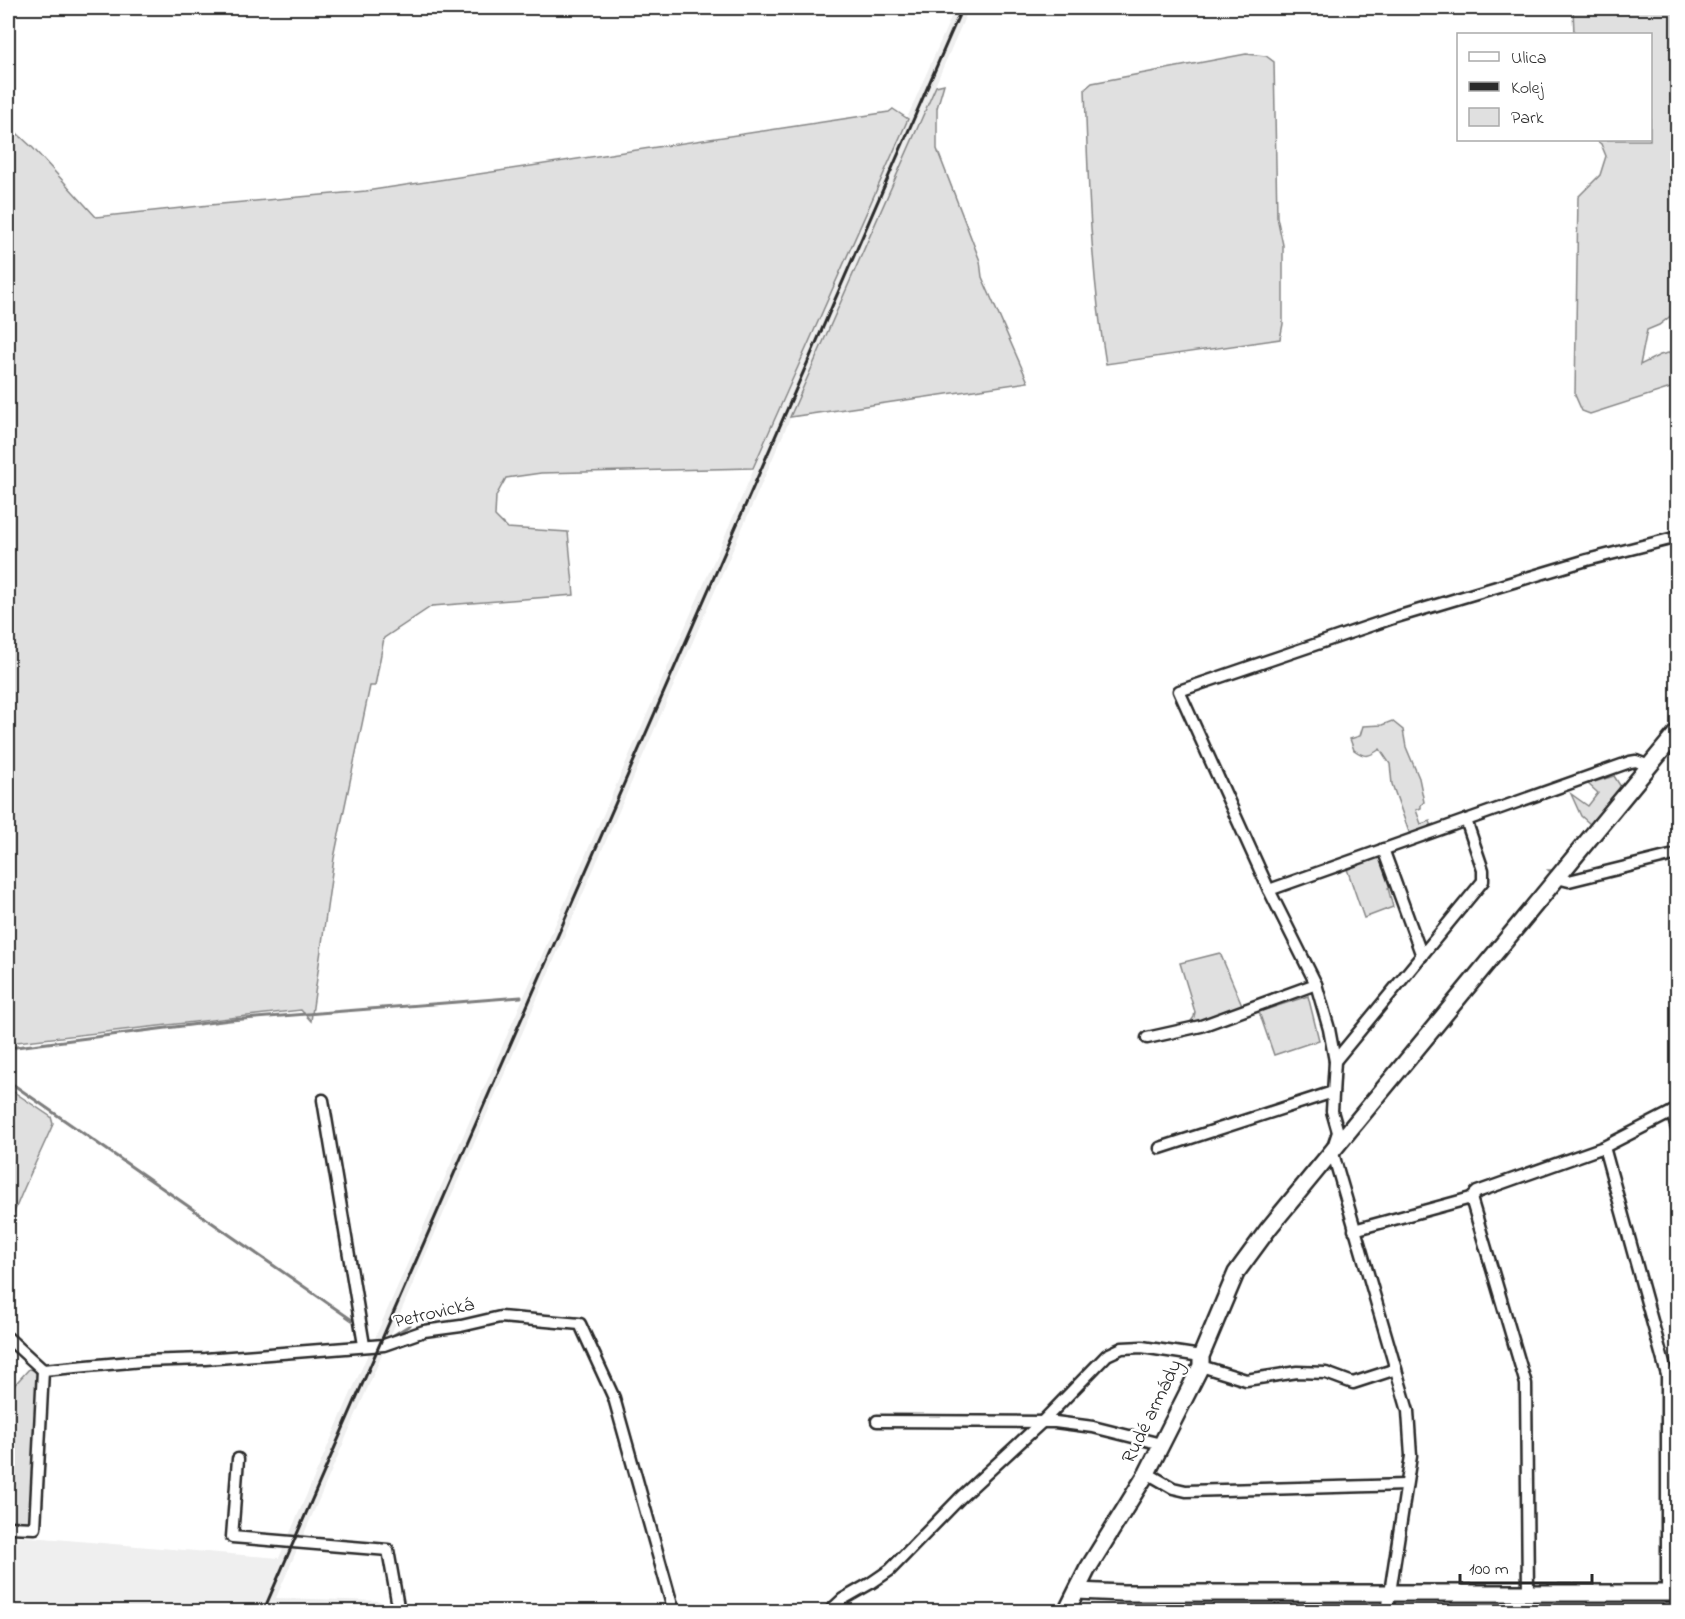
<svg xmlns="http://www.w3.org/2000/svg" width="1685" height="1619" font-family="'Indie Flower',sans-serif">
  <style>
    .built { fill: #efefef }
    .green { fill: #e0e0e0; stroke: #868686; stroke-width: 1.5 }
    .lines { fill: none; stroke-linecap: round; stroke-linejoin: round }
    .stream { stroke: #7e7e7e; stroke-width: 3 }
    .street-casing { stroke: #2b2b2b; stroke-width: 15 }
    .secondary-casing { stroke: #2b2b2b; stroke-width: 20 }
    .street { stroke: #fff; stroke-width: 10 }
    .secondary { stroke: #fff; stroke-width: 15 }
    .rail { stroke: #2b2b2b; stroke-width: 3 }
    .labels { text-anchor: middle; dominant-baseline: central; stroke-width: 4.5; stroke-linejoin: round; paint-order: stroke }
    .street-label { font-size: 20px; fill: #2b2b2b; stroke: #fff }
  </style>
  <rect width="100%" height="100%" fill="#fff"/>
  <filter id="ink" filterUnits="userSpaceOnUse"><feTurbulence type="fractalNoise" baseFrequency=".0167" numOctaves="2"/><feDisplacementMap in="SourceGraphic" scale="12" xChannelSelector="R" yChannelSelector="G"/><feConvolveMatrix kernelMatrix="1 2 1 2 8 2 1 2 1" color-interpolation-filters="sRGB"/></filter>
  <g filter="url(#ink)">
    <g class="built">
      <path d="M955,8H969L276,1598L380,1601L386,1611H8V1535L279,1558Z"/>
      <path d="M1368,1601L1375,1604L1380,1611H1078L1086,1607L1225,1602Z"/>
    </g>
    <g class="green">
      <path d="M1573,8H1678L1677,311L1659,325L1647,330L1640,365L1660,355L1677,351V386L1590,414L1582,411L1575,395L1578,197L1600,175L1606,156L1601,144L1596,140H1650V34H1574Z"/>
      <path d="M1246,54L1266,56L1274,62L1277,217L1283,245V324L1280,339L1106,364C1091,274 1088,181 1085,89L1092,83Z"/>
      <path d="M944,84L937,108V149L980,261L982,277L1028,382L790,417L936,86Z"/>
      <path d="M893,109L908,119L753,468L541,473L506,478L496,496L495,516L507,528L568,532L574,595L432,606L384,638L375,686H370L334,858L311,1021L301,1010L8,1043V125L33,148L96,217L210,205L366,191L889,112Z"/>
      <path d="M1392,721L1403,730L1406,747L1419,778L1424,802L1421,805V808L1416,810L1421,824L1430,821L1432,827L1410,835L1392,784L1390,764L1380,749C1369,757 1365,758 1354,750L1350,739L1360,736L1363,726L1382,725Z"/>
      <path d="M1614,776L1621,787L1609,801L1611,803L1553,874L1548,870H1552L1590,824L1581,816L1571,794L1588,806L1598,793L1587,783L1583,786L1581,783L1592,779L1594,782Z"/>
      <path d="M1380,856L1392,886L1388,888L1393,907L1364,918L1346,866Z"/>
      <path d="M1220,953L1243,1007L1189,1024L1194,1017L1195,1012L1180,963Z"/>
      <path d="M1308,996L1319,1040L1274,1055L1259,1012Z"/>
      <path d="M8,1088L51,1117L53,1124C38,1159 20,1193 8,1229Z"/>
      <path d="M29,1369L40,1371L30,1523L8,1522V1392Z"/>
    </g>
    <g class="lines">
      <g class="stream">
        <path d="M8,1048L230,1020L521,997"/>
        <path d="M8,1081L352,1320"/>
        <path d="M389,1338L410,1325"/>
      </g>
      <g class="street-casing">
        <g id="street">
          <path d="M1383,849L1422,956"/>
          <path d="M1557,878L1569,881L1678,854"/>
          <path d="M1269,890L1630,762L1636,761L1649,766"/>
          <path d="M1147,1038L1201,1026L1316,984"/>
          <path d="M1335,1061L1483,881V870L1466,820"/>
          <path d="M323,1100L364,1345"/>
          <path d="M1672,1112L1678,1132"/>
          <path d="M1604,1147L1667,1375V1593"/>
          <path d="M1160,1148L1333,1092"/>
          <path d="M1471,1198L1526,1384L1528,1593"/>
          <path d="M1354,1230L1471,1198L1477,1192L1604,1147L1678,1109"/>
          <path d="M8,1338L43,1370L142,1361L205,1359L384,1345L424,1331L461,1326L500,1317L580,1324L614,1398L674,1612"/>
          <path d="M1201,1366L1246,1380L1297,1372L1326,1373L1353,1383L1396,1369"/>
          <path d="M877,1421L1055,1422L1093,1427L1161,1444"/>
          <path d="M238,1459L232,1537L388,1550L399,1612"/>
          <path d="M1147,1473L1173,1488L1186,1491L1406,1485"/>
          <path d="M8,1527L35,1528L43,1370"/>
          <path d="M829,1612L843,1599L871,1583L890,1570L961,1497L1042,1422L1107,1355L1122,1348L1142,1347L1201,1356"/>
          <path d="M1387,1612L1411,1456L1408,1411L1334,1157L1332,1150L1338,1132L1332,1111L1335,1061L1329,1029L1316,984L1269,890L1179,691L1393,618L1587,560L1678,537"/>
        </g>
      </g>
      <g class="secondary-casing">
        <g id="secondary">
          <path d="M1077,1591L1123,1593H1678"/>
          <path d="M1066,1612L1087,1570L1147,1473L1201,1366V1356L1236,1273L1269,1228L1678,731"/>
        </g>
      </g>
      <use href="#street" class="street"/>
      <use href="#secondary" class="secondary"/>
      <path class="rail" d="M263,1612L962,8"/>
    </g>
  </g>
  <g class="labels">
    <g class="street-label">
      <text transform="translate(434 1314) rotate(-13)">Petrovická</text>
      <text transform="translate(1153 1412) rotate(-64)">Rudé armády</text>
    </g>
  </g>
  <rect width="1685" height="1619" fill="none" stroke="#fff" stroke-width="30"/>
  <rect x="15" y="15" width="1655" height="1589" fill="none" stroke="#2b2b2b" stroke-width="2" filter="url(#ink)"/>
  <rect x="1457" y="33" width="195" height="108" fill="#ffffff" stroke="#aaaaaa" stroke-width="1.5"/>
  <rect x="1469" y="52" width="30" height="9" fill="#ffffff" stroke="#aaaaaa" stroke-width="1.5"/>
  <text x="1511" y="63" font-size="18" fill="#2b2b2b">Ulica</text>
  <rect x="1469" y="82" width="30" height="9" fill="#2b2b2b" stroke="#aaaaaa" stroke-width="1.5"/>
  <text x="1511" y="93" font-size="18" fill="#2b2b2b">Kolej</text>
  <rect x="1469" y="108" width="30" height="18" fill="#e0e0e0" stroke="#aaaaaa" stroke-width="1.5"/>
  <text x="1511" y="123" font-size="18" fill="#2b2b2b">Park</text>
  <path d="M1460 1574v9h132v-9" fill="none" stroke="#2b2b2b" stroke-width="3"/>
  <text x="1469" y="1574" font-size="18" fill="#2b2b2b" stroke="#ffffff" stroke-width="4.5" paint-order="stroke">100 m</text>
</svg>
